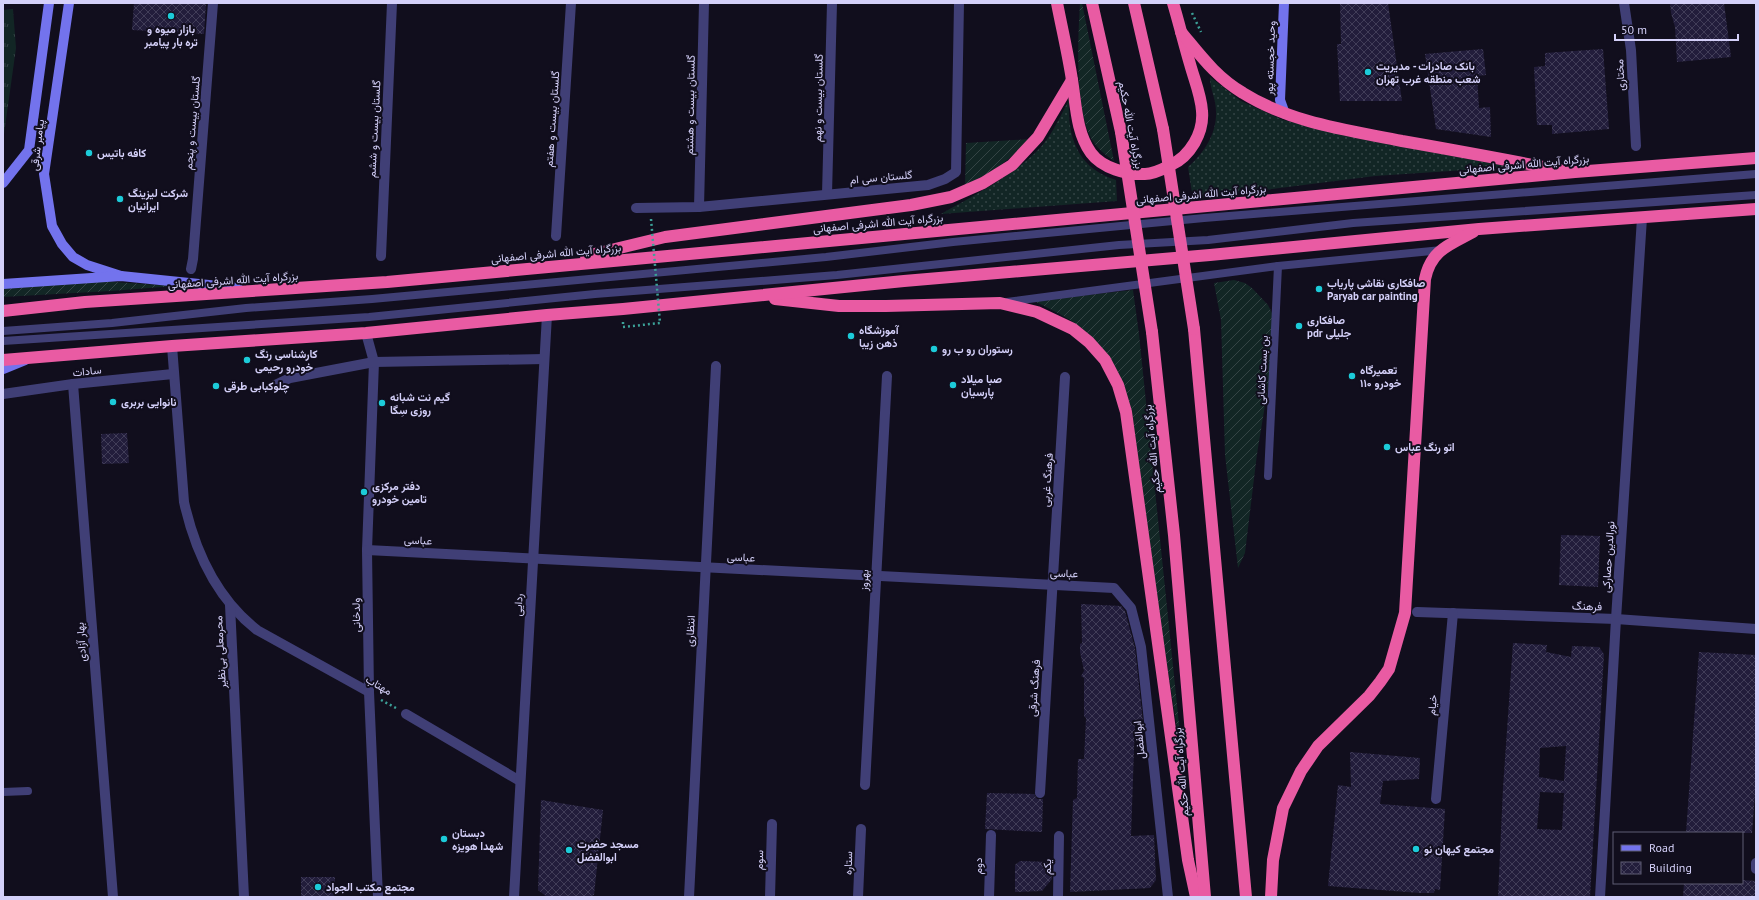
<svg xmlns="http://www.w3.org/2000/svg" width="1759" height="900" font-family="'PT Sans',Vazirmatn,sans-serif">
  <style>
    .grass { fill: url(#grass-dots) }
    .park { fill: url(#park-tufts) }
    .garden { fill: url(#garden-furrows) }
    .building { fill: url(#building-cross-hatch); fill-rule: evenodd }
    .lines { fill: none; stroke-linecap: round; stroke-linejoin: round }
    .path { stroke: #3ca198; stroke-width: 2.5; stroke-dasharray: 2 3; stroke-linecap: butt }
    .lane { stroke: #403f76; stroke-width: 8 }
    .street { stroke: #403f76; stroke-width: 10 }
    .secondary { stroke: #7373ed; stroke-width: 10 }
    .highway { stroke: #e95ba3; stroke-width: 12 }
    .path-bridge { stroke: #3ca198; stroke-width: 2.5; stroke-dasharray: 2 3; stroke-linecap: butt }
    .highway-bridge { stroke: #e95ba3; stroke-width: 12 }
    .poi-dot { fill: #1ccbd9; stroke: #110e1d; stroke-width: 1.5 }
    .labels { text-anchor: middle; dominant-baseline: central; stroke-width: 4; stroke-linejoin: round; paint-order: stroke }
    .poi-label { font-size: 11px; font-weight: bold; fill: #d4d0f9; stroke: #110e1d; text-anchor: start }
    .street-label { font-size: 11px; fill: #d4d0f9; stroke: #110e1d }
  </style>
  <defs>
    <pattern id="grass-dots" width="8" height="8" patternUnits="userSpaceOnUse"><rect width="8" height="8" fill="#122625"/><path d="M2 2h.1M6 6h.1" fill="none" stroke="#344445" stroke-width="1.8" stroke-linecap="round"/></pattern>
    <pattern id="park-tufts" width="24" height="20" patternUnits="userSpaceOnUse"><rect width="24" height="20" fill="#122625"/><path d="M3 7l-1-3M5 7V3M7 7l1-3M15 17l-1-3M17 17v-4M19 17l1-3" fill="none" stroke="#344445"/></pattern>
    <pattern id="garden-furrows" width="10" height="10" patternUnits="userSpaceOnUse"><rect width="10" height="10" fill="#122625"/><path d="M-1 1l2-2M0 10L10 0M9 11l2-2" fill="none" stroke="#344445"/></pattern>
    <pattern id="building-cross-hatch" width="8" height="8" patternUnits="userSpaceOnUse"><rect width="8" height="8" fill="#221d3b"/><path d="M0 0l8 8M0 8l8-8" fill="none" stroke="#413d58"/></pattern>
  </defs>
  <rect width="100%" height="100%" fill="#110e1d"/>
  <g class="grass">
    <path d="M1210,77L1241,101L1283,120L1372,141L1511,167L1375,176L1193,199L1188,167C1207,150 1220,128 1215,102C1213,93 1210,86 1210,77Z"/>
    <path d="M1069,100C1067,137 1078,169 1116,180L1117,201L941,214C973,196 1009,178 1036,152C1051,138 1059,118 1069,100Z"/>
  </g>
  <path class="park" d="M13,9L16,48L3,141V10Z"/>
  <g class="garden">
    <path d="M1080,3H1082L1114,161C1105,155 1098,149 1092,140C1074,109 1078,38 1080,3Z"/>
    <path d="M1030,139C1011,159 990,174 965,186L966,143Z"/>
    <path d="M1234,280L1245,283L1252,288L1268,305L1273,315V356L1257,454L1245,553L1238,568L1225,455L1221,320L1214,283Z"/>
    <path d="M99,281L175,286L111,291L3,297V287Z"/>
    <path d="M1133,290L1139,334L1184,773L1153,575L1133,421C1124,377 1109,345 1070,320C1059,313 1046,307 1034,301Z"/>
  </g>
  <g class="building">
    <path d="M134,3H206L204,34L132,30Z"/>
    <path d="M1340,3H1388L1402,101H1340L1337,44H1341Z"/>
    <path d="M1670,3H1724L1731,57L1677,62L1675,27L1671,13Z"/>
    <path d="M1483,49L1486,75L1477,76L1479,108L1490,107L1491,137L1436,129L1425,54Z"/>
    <path d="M1603,49L1609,129L1552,134V125H1537L1534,67L1545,66V53Z"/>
    <path d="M127,433L129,463L102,464L101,434Z"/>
    <path d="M1561,535L1600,536L1598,587L1559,585Z"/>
    <path d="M1081,604L1121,606L1125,611L1135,648L1143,722L1135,721L1131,836L1154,835L1156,880L1150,888L1070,892L1073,800L1077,798L1078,759H1084L1086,718L1084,716V678L1081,676L1084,671L1080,652V644L1082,643Z"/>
    <path d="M1513,643L1547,645L1546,652L1571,657L1572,646L1599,647L1604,654L1590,897H1498L1503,788ZM1566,746L1564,781L1539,777L1540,748ZM1540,792L1564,793L1562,830L1537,829Z"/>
    <path d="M1699,652L1756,655V780L1752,833H1686Z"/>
    <path d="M1350,752L1420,758L1419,779L1383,781L1380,804L1445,809L1440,890L1435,889L1434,893H1420L1328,886L1338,785L1351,787Z"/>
    <path d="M987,793L1034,794L1037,799H1043L1042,832L985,829Z"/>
    <path d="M541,800L603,810L594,895L587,897H547L538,890Z"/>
    <path d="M1020,861L1052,862V879L1042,891L1015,892V865Z"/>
    <rect x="301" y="877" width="34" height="20"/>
    <path d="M1742,880L1756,881V897H1683L1684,883H1742Z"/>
  </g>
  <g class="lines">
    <g class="path">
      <path d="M1192,13L1201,32"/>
      <path d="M3,147H4"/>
      <path d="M623,322V327L660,323"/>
      <path d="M381,700L396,708"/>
    </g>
    <g class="lane">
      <path d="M1007,302L1278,266L1442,250"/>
      <path d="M3,331L112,323L246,308L372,299L826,257L953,242L1204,218L1756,174"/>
      <path d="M3,341L369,317L595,294L837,275L1119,245L1208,240L1353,223L1756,195"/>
      <path d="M1268,476L1278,266"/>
      <path d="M3,792L28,791"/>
    </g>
    <g class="street">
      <path d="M1624,3L1631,50L1636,146"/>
      <path d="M827,194L832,3"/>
      <path d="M699,207L704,3"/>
      <path d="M636,208L699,207L928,185L945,179L956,172L959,3"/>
      <path d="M556,236L571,3"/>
      <path d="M381,256L392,3"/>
      <path d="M191,269L193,259L213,3"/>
      <path d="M366,333L374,362L367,550L369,692L378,897"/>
      <path d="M172,346L184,502C195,551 216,598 257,630L369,692"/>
      <path d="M73,384L113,897"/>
      <path d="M273,386L290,378L374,362L544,359"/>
      <path d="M3,394L73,384L173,374"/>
      <path d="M367,550L1114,588L1131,608L1141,647L1168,897"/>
      <path d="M230,605L244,897"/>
      <path d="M1417,612L1616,619L1756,629"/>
      <path d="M406,714L520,781"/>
      <path d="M865,785L887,376"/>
      <path d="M1040,793L1065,377"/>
      <path d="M1436,799L1453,613"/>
      <path d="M1756,869V863"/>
      <path d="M514,897L547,315"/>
      <path d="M689,897L716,366"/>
      <path d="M770,897L772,824"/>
      <path d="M858,897L861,829"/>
      <path d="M989,897L991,835"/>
      <path d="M1058,897L1059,836"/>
      <path d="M1600,897L1616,619L1642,218"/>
    </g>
    <g class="secondary">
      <path d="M69,3L44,174L52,226L62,244L73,257L87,265L121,276"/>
      <path d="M1284,3L1280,100L1285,114"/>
      <path d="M3,183L29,150L49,3"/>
      <path d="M3,284L121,276L238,288"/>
      <path d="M3,369L25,360"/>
    </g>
    <g class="highway">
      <path d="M1057,3C1062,29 1068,54 1072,80C1076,104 1076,132 1091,153C1102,168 1127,175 1145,174C1154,174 1163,169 1171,165C1190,156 1204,133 1202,111C1201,95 1194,79 1190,64C1184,44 1179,23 1173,3"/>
      <path d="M1092,3L1121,132"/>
      <path d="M1134,3L1163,129"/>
      <path d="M1181,32C1201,56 1216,77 1243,93C1291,123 1348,130 1402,141C1454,150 1507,160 1560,170"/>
      <path d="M586,256L665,237L911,205L951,197L983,183L1012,165L1038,137L1072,80"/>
      <path d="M775,299L839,306H886L1000,303L1037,312L1073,329L1089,342L1105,360L1118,385L1126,412L1188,860L1196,897"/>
      <path d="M3,311L85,302L387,282L1575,172L1756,158"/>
      <path d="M1194,329L1246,897"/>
      <path d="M1152,332L1174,535L1205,897"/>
      <path d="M3,360L172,346L366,333L547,315L623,309L904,281L1210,255L1479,229L1756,209"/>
      <path d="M1271,897L1273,860L1283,808L1301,771L1318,746L1369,696L1380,682L1389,669L1405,613L1425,279C1431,250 1449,245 1473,232"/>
    </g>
    <path class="path-bridge" d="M651,219L660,323"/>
    <g class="highway-bridge">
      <path d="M1163,129L1194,329"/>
      <path d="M1121,132L1152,332"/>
    </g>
  </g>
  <g class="poi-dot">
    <circle cx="171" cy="16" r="4"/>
    <circle cx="1368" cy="72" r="4"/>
    <circle cx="89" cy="153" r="4"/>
    <circle cx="120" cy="199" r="4"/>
    <circle cx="1319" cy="289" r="4"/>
    <circle cx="1299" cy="326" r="4"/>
    <circle cx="851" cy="336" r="4"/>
    <circle cx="934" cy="349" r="4"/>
    <circle cx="247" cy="360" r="4"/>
    <circle cx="1352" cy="376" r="4"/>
    <circle cx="953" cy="385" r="4"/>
    <circle cx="216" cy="386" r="4"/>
    <circle cx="113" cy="402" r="4"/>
    <circle cx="382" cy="403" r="4"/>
    <circle cx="1387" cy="447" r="4"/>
    <circle cx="364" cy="492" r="4"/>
    <circle cx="444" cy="839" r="4"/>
    <circle cx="1416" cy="849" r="4"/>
    <circle cx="569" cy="850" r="4"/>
    <circle cx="318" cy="887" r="4"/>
  </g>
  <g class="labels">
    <g class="poi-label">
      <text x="171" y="29" text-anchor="middle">بازار میوه و<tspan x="171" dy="13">تره بار پیامبر</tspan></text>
      <text x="1376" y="66">بانک صادرات - مدیریت<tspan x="1376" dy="13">شعب منطقه غرب تهران</tspan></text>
      <text x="97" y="153">کافه باتیس</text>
      <text x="128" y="193">شرکت لیزینگ<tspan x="128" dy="13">ایرانیان</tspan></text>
      <text x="1327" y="283">صافکاری نقاشی پاریاب<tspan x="1327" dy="13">Paryab car painting</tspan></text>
      <text x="1307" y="320">صافکاری<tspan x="1307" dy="13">pdr جلیلی</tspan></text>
      <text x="859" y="330">آموزشگاه<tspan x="859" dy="13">ذهن زیبا</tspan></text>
      <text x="942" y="349">رستوران رو ب رو</text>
      <text x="255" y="354">کارشناسی رنگ<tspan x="255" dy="13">خودرو رحیمی</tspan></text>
      <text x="1360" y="370">تعمیرگاه<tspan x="1360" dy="13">خودرو ۱۱۰</tspan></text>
      <text x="961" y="379">صبا میلاد<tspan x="961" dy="13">پارسیان</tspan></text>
      <text x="224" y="386">چلوکبابی طرقی</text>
      <text x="390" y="397">گیم نت شبانه<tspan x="390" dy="13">روزی سِگا</tspan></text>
      <text x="121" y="402">نانوایی بربری</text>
      <text x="1395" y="447">اتو رنگ عباس</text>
      <text x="372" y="486">دفتر مرکزی<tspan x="372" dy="13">تامین خودرو</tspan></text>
      <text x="452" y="833">دبستان<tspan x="452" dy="13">شهدا هویزه</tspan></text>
      <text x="577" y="844">مسجد حضرت<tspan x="577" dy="13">ابوالفضل</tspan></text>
      <text x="1424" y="849">مجتمع کیهان نو</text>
      <text x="326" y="887">مجتمع مکتب الجواد</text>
    </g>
    <g class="street-label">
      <text transform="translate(1270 58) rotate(-88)">وحید خجسته پور</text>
      <text transform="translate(1620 75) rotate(-93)">مختاری</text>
      <text transform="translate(818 98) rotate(-89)">گلستان بیست و نهم</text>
      <text transform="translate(690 105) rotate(-89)">گلستان بیست و هشتم</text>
      <text transform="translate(552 119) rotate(-86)">گلستان بیست و هفتم</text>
      <text transform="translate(192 123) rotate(-85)">گلستان بیست و پنجم</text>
      <text transform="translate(1131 125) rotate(79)">بزرگراه آیت الله حکیم</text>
      <text transform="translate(374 129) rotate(-87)">گلستان بیست و ششم</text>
      <text transform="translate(37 145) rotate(-83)">پیامبر شرقی</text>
      <text transform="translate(1524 164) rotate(-5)">بزرگراه آیت الله اشرفی اصفهانی</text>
      <text transform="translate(881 177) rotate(-5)">گلستان سی ام</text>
      <text transform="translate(1201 194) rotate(-5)">بزرگراه آیت الله اشرفی اصفهانی</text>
      <text transform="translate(878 223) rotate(-5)">بزرگراه آیت الله اشرفی اصفهانی</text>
      <text transform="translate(556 253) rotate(-5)">بزرگراه آیت الله اشرفی اصفهانی</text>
      <text transform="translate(233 280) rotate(-4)">بزرگراه آیت الله اشرفی اصفهانی</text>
      <text transform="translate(1262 370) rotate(-87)">بن بست کاشانی</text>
      <text transform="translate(87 371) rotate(-6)">سادات</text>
      <text transform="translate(1152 449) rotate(-96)">بزرگراه آیت الله حکیم</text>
      <text transform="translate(1047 480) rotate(-86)">فرهنگ غربی</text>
      <text transform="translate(418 540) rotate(3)">عباسی</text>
      <text transform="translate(741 557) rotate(3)">عباسی</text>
      <text transform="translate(1608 557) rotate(-86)">نورالدین حصارکی</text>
      <text transform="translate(1064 573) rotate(2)">عباسی</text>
      <text transform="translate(864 580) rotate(-87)">بهروز</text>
      <text transform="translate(518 605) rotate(-87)">ردایی</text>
      <text transform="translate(1587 606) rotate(2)">فرهنگ</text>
      <text transform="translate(356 615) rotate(-91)">ولدخانی</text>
      <text transform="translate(690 631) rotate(-87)">انتظاری</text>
      <text transform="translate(81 642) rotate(-94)">بهار آزادی</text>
      <text transform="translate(220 652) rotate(-93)">محرمعلی بی‌نظیر</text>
      <text transform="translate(379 685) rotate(30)">مهتاب</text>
      <text transform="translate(1034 688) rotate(-86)">فرهنگ شرقی</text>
      <text transform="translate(1432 705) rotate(-85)">خیام</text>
      <text transform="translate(1139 740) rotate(-96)">ابوالفضل</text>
      <text transform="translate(1181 772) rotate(-95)">بزرگراه آیت الله حکیم</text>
      <text transform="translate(759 860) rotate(-88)">سوم</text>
      <text transform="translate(848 863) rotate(-88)">ستاره</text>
      <text transform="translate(978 866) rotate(-88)">دوم</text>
      <text transform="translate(1047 867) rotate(-89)">یکم</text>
    </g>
  </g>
  <rect width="1759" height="900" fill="none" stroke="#d4d0f9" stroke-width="8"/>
  <rect x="1613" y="832" width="130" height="52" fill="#110e1d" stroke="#5f5c75"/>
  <rect x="1621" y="845" width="20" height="6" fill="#7373ed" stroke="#5f5c75"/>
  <text x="1649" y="852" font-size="12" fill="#d4d0f9">Road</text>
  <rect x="1621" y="862" width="20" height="12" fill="url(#building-cross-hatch)" stroke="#5f5c75"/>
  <text x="1649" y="872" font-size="12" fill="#d4d0f9">Building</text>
  <path d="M1615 34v6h123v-6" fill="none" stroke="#d4d0f9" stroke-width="2"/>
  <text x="1621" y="34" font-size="12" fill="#d4d0f9" stroke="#110e1d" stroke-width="3" paint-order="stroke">50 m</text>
</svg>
